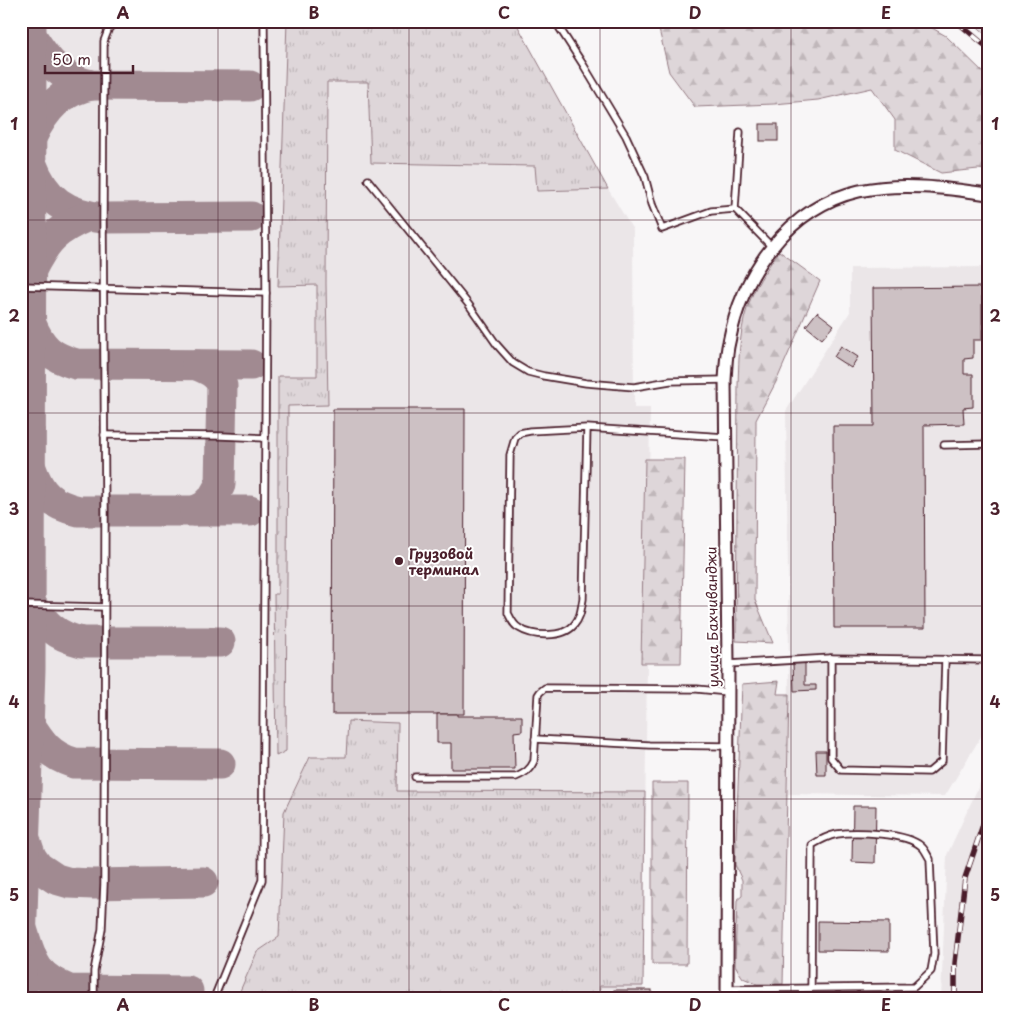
<svg xmlns="http://www.w3.org/2000/svg" width="1009" height="1019" font-family="'Playpen Sans',sans-serif">
  <style>
    .built { fill: #ebe6e8 }
    .grass { fill: url(#grass-tufts); stroke: #947a82 }
    .forest { fill: url(#forest-firs); stroke: #947a82 }
    .green { fill: #ded6d9; stroke: #947a82 }
    .lines { fill: none; stroke-linecap: round; stroke-linejoin: round }
    .taxiway { stroke: #a18a91; stroke-width: 31 }
    .building { fill: #cdc1c4; stroke: #4a1f2b }
    .lane-casing { stroke: #4a1f2b; stroke-width: 9 }
    .street-casing { stroke: #4a1f2b; stroke-width: 15 }
    .lane { stroke: #fff; stroke-width: 5.5 }
    .street { stroke: #fff; stroke-width: 11 }
    .rail-casing { stroke: #4a1f2b; stroke-width: 5.5 }
    .rail { stroke: #fff; stroke-width: 4; stroke-dasharray: 11; stroke-linecap: butt }
    .grid { fill: none; stroke: #4a1f2b; stroke-width: 1; stroke-opacity: 0.55 }
    .poi-dot { fill: #4a1f2b; stroke: #fff; stroke-width: 2 }
    .labels { text-anchor: middle; dominant-baseline: central; stroke-width: 4; stroke-linejoin: round; paint-order: stroke }
    .poi-label { font-size: 14px; font-weight: bold; fill: #4a1f2b; stroke: #fff; text-anchor: start }
    .street-label { font-size: 14px; fill: #4a1f2b; stroke: #fff }
    .neatline { fill: none; stroke: #4a1f2b; stroke-width: 2 }
    .grid-label { font-size: 16px; text-anchor: middle; font-weight: bold; fill: #4a1f2b }
  </style>
  <defs>
    <pattern id="grass-tufts" width="24" height="20" patternUnits="userSpaceOnUse" patternTransform="scale(1.25)"><rect width="24" height="20" fill="#ded6d9"/><path d="M3 7l-1-3M5 7V3M7 7l1-3M15 17l-1-3M17 17v-4M19 17l1-3" fill="none" stroke="#c0b7ba"/></pattern>
    <pattern id="forest-firs" width="22" height="20" patternUnits="userSpaceOnUse" patternTransform="scale(1.25)"><rect width="22" height="20" fill="#ded6d9"/><path d="M5 1l3.5 6h-7zM16 11l3.5 6h-7z" fill="#c0b7ba"/></pattern>
  </defs>
  <rect width="100%" height="100%" fill="#f8f6f7"/>
  <filter id="ink" filterUnits="userSpaceOnUse"><feTurbulence type="fractalNoise" baseFrequency=".02" numOctaves="2"/><feDisplacementMap in="SourceGraphic" scale="10" xChannelSelector="R" yChannelSelector="G"/><feConvolveMatrix kernelMatrix="1 2 1 2 8 2 1 2 1" color-interpolation-filters="sRGB"/></filter>
  <g filter="url(#ink)">
    <g class="built">
      <path d="M21,21H305L368,82L372,163L535,166L538,191L608,189L633,230L634,408H650L643,998H21Z"/>
      <path d="M988,267V725L945,796L788,794L789,661L786,411L850,312V268Z"/>
      <path d="M988,766V998H941L947,855Z"/>
    </g>
    <g class="grass">
      <path d="M287,21H503L506,25L515,21L608,189L537,191L535,166L371,163L368,82H327L326,284L328,405L288,406L286,751L276,756L274,594H278V376H317V285L278,286Z"/>
      <path d="M348,721L398,723L397,791L645,792L643,986H600L599,998H237L257,952L279,937L284,812L310,757H346Z"/>
    </g>
    <g class="forest">
      <path d="M657,21H920L946,36L988,77V170L978,169L941,173L895,150V120L872,88L818,100L774,104L695,107L669,72Z"/>
      <path d="M779,251L820,281L776,382L756,420L755,600L773,643L736,641L738,386C739,357 739,325 751,298C758,281 769,266 779,251Z"/>
      <path d="M645,459H685L681,663H641Z"/>
      <path d="M779,681L777,694H789L783,984H757L743,978L739,972L735,965L737,900L742,896V880L735,865L742,684Z"/>
      <path d="M652,783H688L687,964H652Z"/>
    </g>
    <path class="green" d="M971,21H988V36Z"/>
    <g class="lines">
      <g class="taxiway">
        <path d="M32,37C48,62 61,79 91,85L250,86"/>
        <path d="M32,136C45,109 61,91 91,85"/>
        <path d="M32,165C45,200 66,214 103,218L251,217"/>
        <path d="M30,272C46,240 55,230 88,216"/>
        <path d="M31,324C41,348 51,357 76,364L251,365"/>
        <path d="M31,468C40,494 51,505 79,511H250"/>
        <path d="M195,511L205,506L212,499L220,485L222,386C219,374 208,370 197,365"/>
        <path d="M30,603C45,624 55,636 82,642H220"/>
        <path d="M28,722C41,743 50,756 74,763L220,764"/>
        <path d="M24,836L31,857L38,867L56,879L70,883L93,884L203,882"/>
        <path d="M21,926C33,962 32,974 69,990L188,991"/>
        <path d="M21,946L30,669L31,21"/>
        <path d="M21,969L22,998"/>
      </g>
    </g>
    <g class="building">
      <rect x="760" y="124" width="18" height="17"/>
      <path d="M982,287V340H973V358L964,359V374H973V407L963,408L964,424L924,425L925,628H834L833,426H874L873,288Z"/>
      <path d="M817,312L834,325L822,339L806,326Z"/>
      <path d="M841,346L858,357L851,368L834,357Z"/>
      <path d="M333,409H465L464,714H332Z"/>
      <path d="M984,498H988V535H985Z"/>
      <path d="M793,663H805V685H816V690L794,691Z"/>
      <path d="M437,714H457V716H522V731L514,732L515,769H451V743H437Z"/>
      <path d="M816,751H826V775H817Z"/>
      <path d="M853,806H876L875,863L852,862Z"/>
      <path d="M818,921L889,922V951L818,950Z"/>
      <rect x="614" y="990" width="38" height="8"/>
    </g>
    <g class="lines">
      <g class="lane-casing">
        <g id="lane">
          <path d="M555,21L584,66L626,136L645,177L652,204L662,229L711,211L735,209L771,246"/>
          <path d="M368,180L469,305L497,345L513,363L528,372L544,376L586,383L634,387L670,381L725,380"/>
          <path d="M735,209L740,132"/>
          <path d="M21,286L266,293"/>
          <path d="M587,428L583,599C581,609 581,617 574,625C563,638 533,637 519,628C513,625 511,619 508,613L510,455L515,438L520,433L530,431L587,428L725,437"/>
          <path d="M104,435L221,436L265,438"/>
          <path d="M944,445L988,444"/>
          <path d="M21,605L104,607"/>
          <path d="M831,658V758L841,770L929,772L942,761L945,660"/>
          <path d="M728,664L831,658L988,660"/>
          <path d="M535,739L649,745L728,746"/>
          <path d="M415,777H516C525,773 530,770 534,761L538,695L540,692L545,688L697,689L728,692"/>
          <path d="M727,989L914,987L931,971L934,954L930,859C927,855 925,849 921,846C907,833 856,831 837,834C828,836 820,840 812,845L811,988"/>
          <path d="M94,998V971L102,929L104,884L105,511L103,218L104,41L109,28L117,21"/>
          <path d="M214,998L262,880L266,293L264,21"/>
          <path d="M488,998L491,997"/>
        </g>
      </g>
      <g class="street-casing">
        <path id="street" d="M727,998L728,664L725,380C726,367 726,354 729,342C742,274 788,207 859,191C901,182 946,188 988,194"/>
      </g>
      <use href="#lane" class="lane"/>
      <use href="#street" class="street"/>
      <g class="rail-casing">
        <g id="rail">
          <path d="M956,21L988,48"/>
          <path d="M955,998V963L965,878L988,810"/>
        </g>
      </g>
      <use href="#rail" class="rail"/>
    </g>
  </g>
  <path class="grid" d="M218,21V998M409,21V998M600,21V998M791,21V998M21,220H988M21,413H988M21,606H988M21,799H988"/>
  <circle class="poi-dot" cx="399" cy="561" r="5"/>
  <g class="labels">
    <g class="poi-label">
      <text x="409" y="553">Грузовой<tspan x="409" dy="16">терминал</tspan></text>
    </g>
    <g class="street-label">
      <text transform="translate(712 617) rotate(-91)">улица Бахчиванджи</text>
    </g>
  </g>
  <rect width="1009" height="1019" fill="none" stroke="#fff" stroke-width="55"/>
  <path d="M45 65v8h88v-8" fill="none" stroke="#4a1f2b" stroke-width="2.5"/>
  <text x="52" y="65" font-size="15" fill="#4a1f2b" stroke="#ffffff" stroke-width="4" paint-order="stroke">50 m</text>
  <rect x="28" y="28" width="954" height="964" class="neatline"/>
  <g class="grid-label">
    <text x="123" y="19">A</text>
    <text x="314" y="19">B</text>
    <text x="504" y="19">C</text>
    <text x="695" y="19">D</text>
    <text x="886" y="19">E</text>
    <text x="14" y="130">1</text>
    <text x="995" y="130">1</text>
    <text x="14" y="322">2</text>
    <text x="995" y="322">2</text>
    <text x="14" y="515">3</text>
    <text x="995" y="515">3</text>
    <text x="14" y="708">4</text>
    <text x="995" y="708">4</text>
    <text x="14" y="901">5</text>
    <text x="995" y="901">5</text>
    <text x="123" y="1011">A</text>
    <text x="314" y="1011">B</text>
    <text x="504" y="1011">C</text>
    <text x="695" y="1011">D</text>
    <text x="886" y="1011">E</text>
  </g>
</svg>
